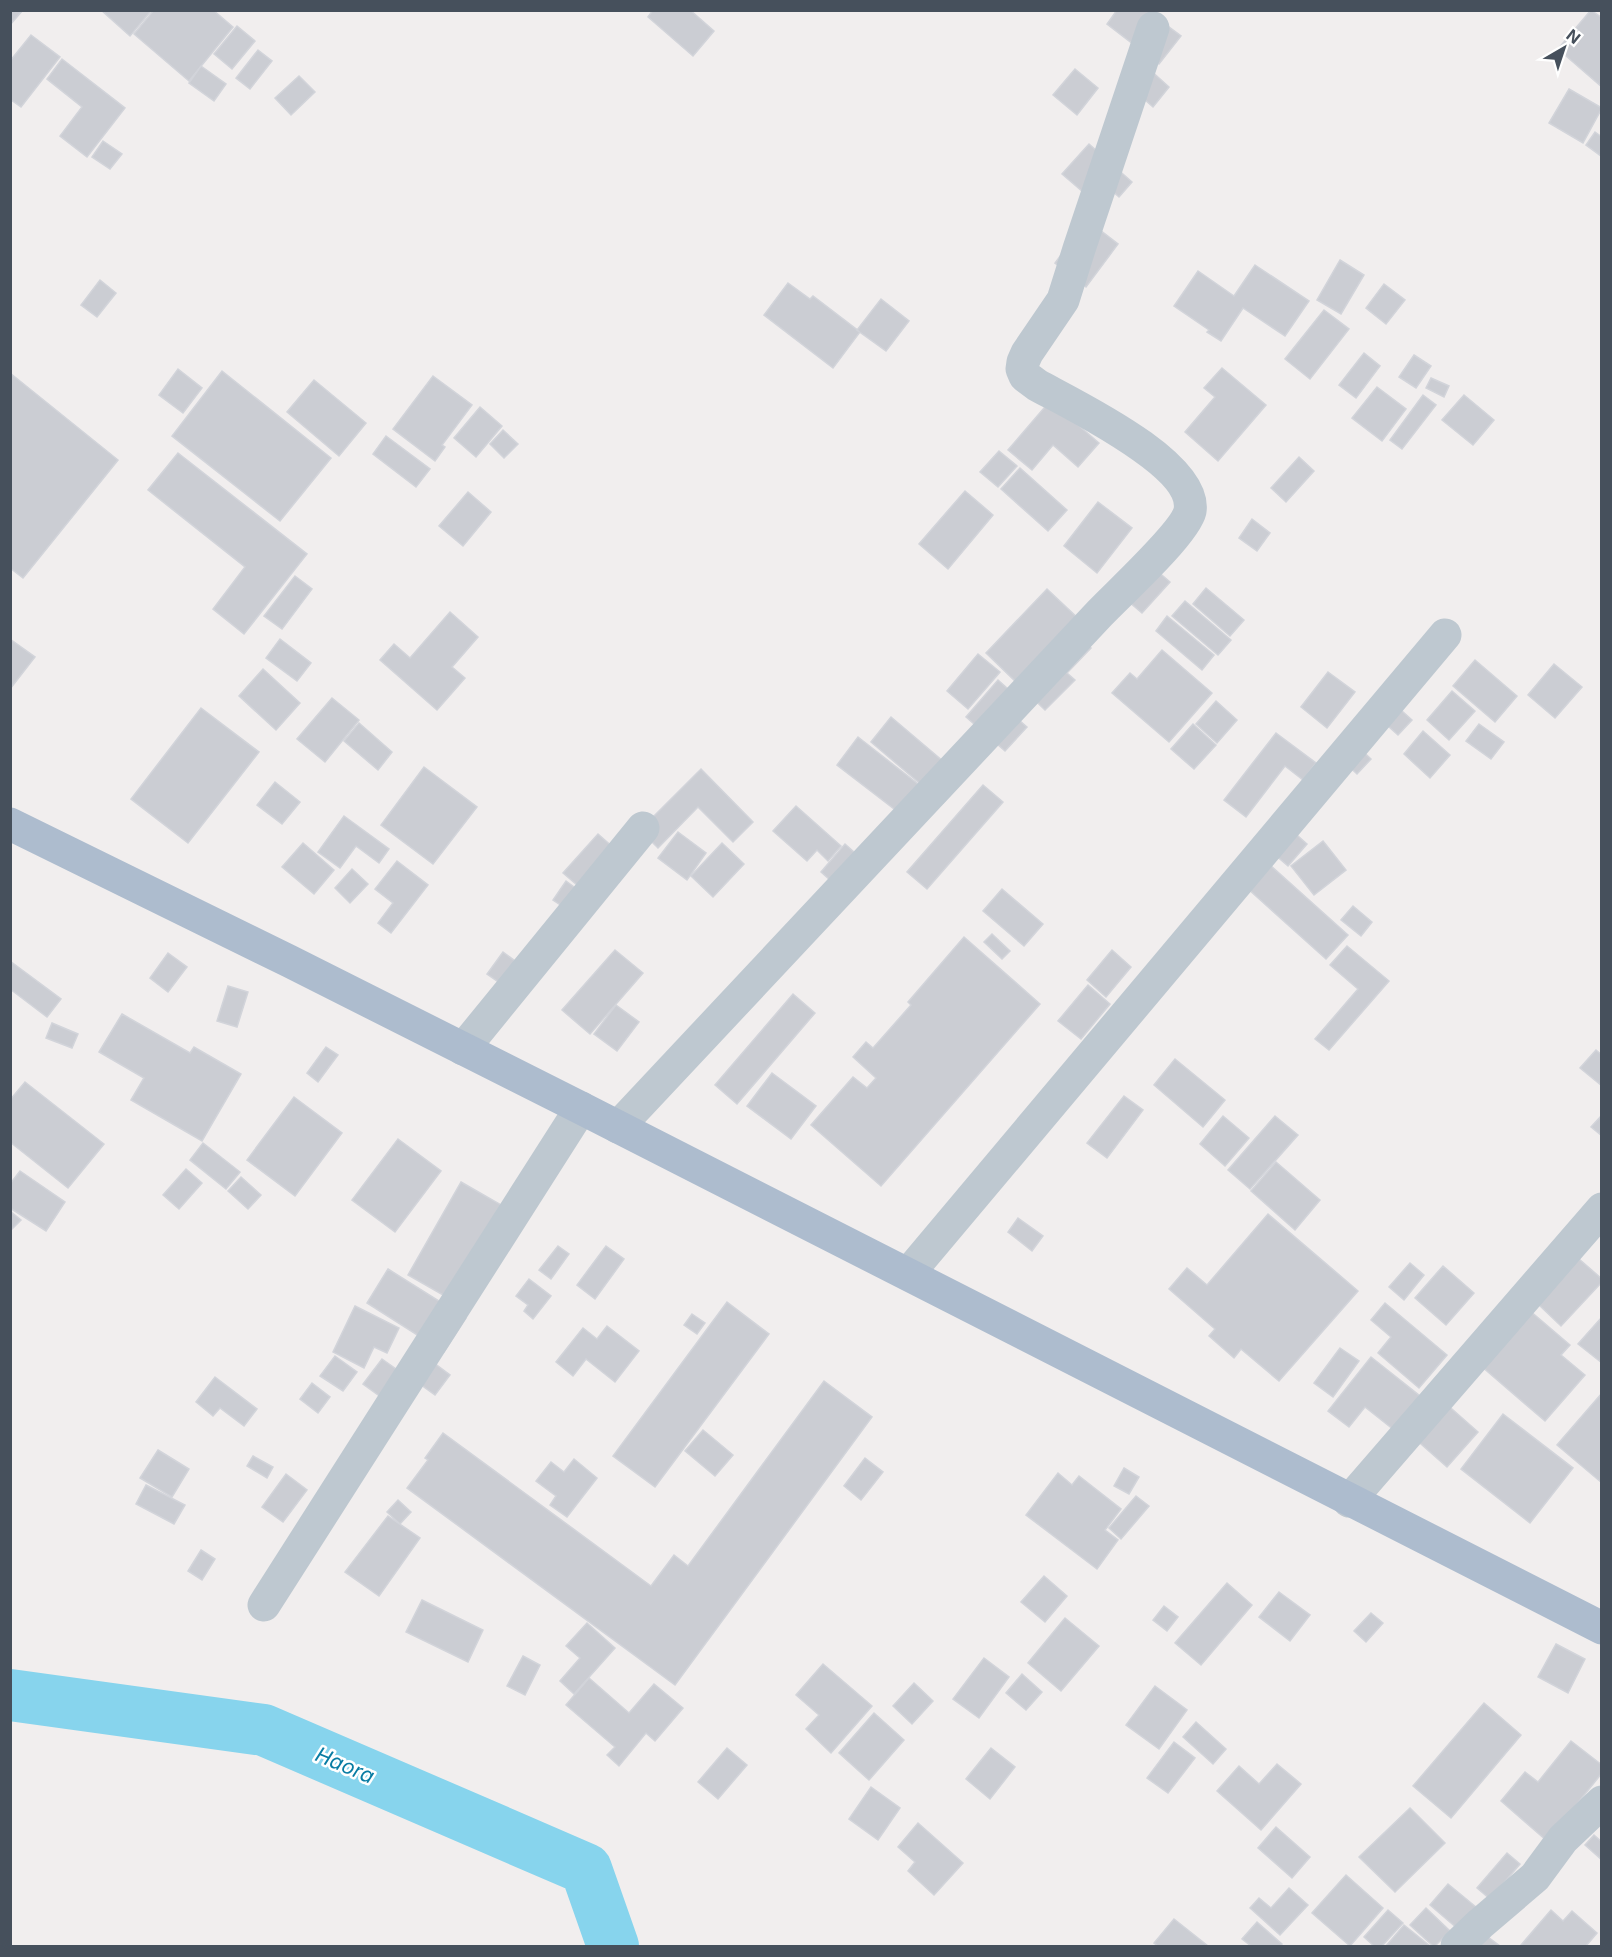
<svg xmlns="http://www.w3.org/2000/svg" width="1612" height="1957" font-family="Inter,sans-serif">
  <style>
    .lines { fill: none; stroke-linecap: round; stroke-linejoin: round }
    .river { stroke: #87d4ed; stroke-width: 52 }
    .building { fill: #cbcdd3; stroke: #d2d4da; stroke-width: 1.5 }
    .street { stroke: #bec8d0; stroke-width: 33 }
    .primary { stroke: #adbcce; stroke-width: 33 }
    .labels { text-anchor: middle; dominant-baseline: central; stroke-width: 5; stroke-linejoin: round; paint-order: stroke }
    .water-label { font-size: 21px; font-style: italic; fill: #097ca3; stroke: #fff }
  </style>
  <rect width="100%" height="100%" fill="#f1eeee"/>
  <g class="lines">
    <path class="river" d="M10,1695L264,1730L586,1869L613,1946"/>
  </g>
  <g class="building">
    <path d="M10,10H23L10,25Z"/>
    <path d="M101,10H148L150,12L130,36Z"/>
    <path d="M154,10H213L233,27L189,81L134,34Z"/>
    <path d="M653,10H690L714,31L693,56L648,17Z"/>
    <path d="M1117,10H1156L1153,15L1181,36L1159,64L1107,24Z"/>
    <path d="M1591,10L1602,18V87L1558,49Z"/>
    <path d="M237,26L255,41L232,69L214,54Z"/>
    <path d="M31,35L60,57L21,107L10,99V61Z"/>
    <path d="M258,50L272,61L250,89L236,78Z"/>
    <path d="M62,59L125,108L87,157L60,136L82,107L47,79Z"/>
    <path d="M1138,59L1169,87L1153,107L1120,78Z"/>
    <path d="M201,66L226,84L214,101L189,83Z"/>
    <path d="M1075,69L1098,88L1077,115L1053,95Z"/>
    <path d="M299,76L315,92L291,115L275,98Z"/>
    <path d="M1569,89L1602,108L1583,143L1549,123Z"/>
    <path d="M1595,132L1602,137L1601,156L1586,145Z"/>
    <path d="M103,141L122,154L110,169L92,157Z"/>
    <path d="M1089,144L1132,182L1119,197L1103,183L1090,198L1062,174Z"/>
    <path d="M1087,220L1118,244L1086,287L1055,263Z"/>
    <path d="M1340,260L1364,275L1341,314L1317,300Z"/>
    <path d="M1255,265L1309,301L1285,336L1243,308L1221,341L1207,332L1209,330L1174,306L1198,271L1234,296Z"/>
    <path d="M100,280L116,293L97,317L81,305Z"/>
    <path d="M788,283L810,299L813,296L860,332L833,368L764,315Z"/>
    <path d="M1384,284L1405,300L1386,324L1366,308Z"/>
    <path d="M881,299L909,321L886,351L857,330Z"/>
    <path d="M1324,310L1349,329L1310,379L1285,359Z"/>
    <path d="M1364,353L1380,366L1356,398L1339,385Z"/>
    <path d="M1414,355L1431,366L1416,388L1399,377Z"/>
    <path d="M1222,368L1266,405L1218,461L1185,432L1215,397L1204,388Z"/>
    <path d="M178,369L202,388L183,413L159,395Z"/>
    <path d="M222,371L331,458L280,521L172,436Z"/>
    <path d="M10,373L118,460L23,578L10,568Z"/>
    <path d="M433,376L472,405L442,445L445,447L435,461L393,429Z"/>
    <path d="M1431,378L1449,386L1444,397L1426,388Z"/>
    <path d="M314,380L366,423L339,456L287,412Z"/>
    <path d="M1377,387L1406,409L1382,441L1352,418Z"/>
    <path d="M1423,395L1436,405L1402,449L1390,440Z"/>
    <path d="M1464,395L1494,420L1473,445L1442,420Z"/>
    <path d="M1050,401L1099,443L1078,467L1053,445L1032,470L1008,450Z"/>
    <path d="M480,407L502,426L476,457L454,438Z"/>
    <path d="M503,430L518,444L504,458L490,444Z"/>
    <path d="M386,436L430,469L416,487L373,454Z"/>
    <path d="M999,451L1017,466L998,487L980,472Z"/>
    <path d="M178,453L307,554L244,634L213,609L245,567L148,490Z"/>
    <path d="M1299,457L1314,471L1286,502L1271,488Z"/>
    <path d="M1020,468L1067,510L1048,531L1001,489Z"/>
    <path d="M965,491L993,515L948,569L919,544Z"/>
    <path d="M468,492L491,512L463,546L439,526Z"/>
    <path d="M1098,502L1132,528L1097,573L1064,546Z"/>
    <path d="M1252,519L1270,533L1257,551L1239,538Z"/>
    <path d="M1142,558L1170,582L1142,613L1115,590Z"/>
    <path d="M295,576L312,589L282,629L264,616Z"/>
    <path d="M1206,588L1244,620L1230,636L1193,604Z"/>
    <path d="M1047,589L1081,621L1072,630L1091,648L1067,673L1075,680L1045,710L986,653Z"/>
    <path d="M1185,601L1231,640L1218,655L1172,616Z"/>
    <path d="M450,612L478,637L452,667L465,678L437,710L380,660L394,644L410,658Z"/>
    <path d="M1167,616L1214,655L1202,670L1156,631Z"/>
    <path d="M10,639L35,657L10,689Z"/>
    <path d="M280,639L311,663L297,681L266,658Z"/>
    <path d="M1162,650L1212,693L1169,742L1112,693L1130,673L1137,679Z"/>
    <path d="M978,654L1000,672L968,709L947,691Z"/>
    <path d="M1475,660L1517,696L1495,722L1453,686Z"/>
    <path d="M1554,664L1582,687L1555,718L1528,695Z"/>
    <path d="M263,669L300,703L276,730L239,696Z"/>
    <path d="M1328,672L1355,692L1327,728L1301,707Z"/>
    <path d="M998,680L1016,696L1005,708L1027,727L1005,751L966,717Z"/>
    <path d="M1452,691L1475,711L1449,740L1427,720Z"/>
    <path d="M1383,694L1412,720L1398,735L1369,709Z"/>
    <path d="M332,698L359,720L325,762L297,739Z"/>
    <path d="M1216,701L1237,720L1217,743L1196,724Z"/>
    <path d="M201,708L259,752L188,843L131,799Z"/>
    <path d="M891,717L964,779L943,803L871,742Z"/>
    <path d="M359,723L392,752L378,770L344,741Z"/>
    <path d="M1193,724L1216,745L1194,769L1171,749Z"/>
    <path d="M1479,724L1504,742L1491,759L1466,741Z"/>
    <path d="M1423,731L1450,755L1430,778L1404,754Z"/>
    <path d="M1276,733L1316,763L1303,780L1285,766L1246,817L1224,800Z"/>
    <path d="M858,737L932,795L911,822L837,765Z"/>
    <path d="M1355,744L1371,759L1357,774L1341,759Z"/>
    <path d="M424,767L477,807L433,864L381,825Z"/>
    <path d="M701,769L753,822L733,842L698,807L658,848L640,830Z"/>
    <path d="M275,782L300,802L282,824L257,805Z"/>
    <path d="M983,785L1003,802L927,889L907,872Z"/>
    <path d="M796,806L841,846L828,861L817,850L807,861L773,831Z"/>
    <path d="M344,816L389,849L379,863L356,846L340,868L318,852Z"/>
    <path d="M1279,819L1307,844L1288,866L1259,841Z"/>
    <path d="M678,832L706,853L687,880L658,858Z"/>
    <path d="M598,834L631,863L597,902L563,873Z"/>
    <path d="M1323,841L1346,870L1314,895L1291,866Z"/>
    <path d="M303,843L334,870L314,894L282,867Z"/>
    <path d="M722,843L744,864L713,897L691,876Z"/>
    <path d="M845,844L873,869L849,897L821,872Z"/>
    <path d="M397,861L428,885L391,933L378,923L393,903L375,889Z"/>
    <path d="M1269,864L1348,935L1326,959L1247,888Z"/>
    <path d="M352,869L368,884L350,903L335,888Z"/>
    <path d="M566,881L586,896L574,914L553,900Z"/>
    <path d="M1002,889L1043,924L1024,946L983,911Z"/>
    <path d="M1353,906L1372,922L1361,936L1341,920Z"/>
    <path d="M992,934L1010,951L1002,959L984,942Z"/>
    <path d="M964,937L1040,1004L881,1186L811,1125L853,1077L867,1088L876,1078L853,1057L866,1042L873,1048L911,1005L908,1002Z"/>
    <path d="M1347,946L1389,981L1329,1050L1315,1039L1358,989L1330,965Z"/>
    <path d="M615,950L643,973L590,1034L562,1010Z"/>
    <path d="M1112,950L1131,967L1106,997L1087,980Z"/>
    <path d="M503,952L526,969L510,990L487,974Z"/>
    <path d="M168,953L187,967L168,992L150,978Z"/>
    <path d="M10,961L61,999L47,1017L10,989Z"/>
    <path d="M1088,985L1110,1004L1081,1039L1058,1021Z"/>
    <path d="M228,986L248,992L237,1027L217,1021Z"/>
    <path d="M793,994L815,1013L737,1104L715,1085Z"/>
    <path d="M616,1005L639,1022L617,1051L594,1034Z"/>
    <path d="M122,1014L190,1053L194,1047L241,1074L202,1141L131,1100L144,1078L99,1052Z"/>
    <path d="M52,1023L78,1034L72,1048L46,1038Z"/>
    <path d="M326,1047L338,1055L318,1082L307,1073Z"/>
    <path d="M1596,1050L1602,1055V1086L1580,1068Z"/>
    <path d="M1175,1059L1225,1100L1203,1127L1154,1085Z"/>
    <path d="M772,1073L816,1106L791,1139L747,1106Z"/>
    <path d="M25,1082L104,1144L68,1188L10,1142V1100Z"/>
    <path d="M1124,1096L1143,1110L1107,1158L1087,1143Z"/>
    <path d="M294,1097L342,1133L295,1196L247,1160Z"/>
    <path d="M1602,1115V1136L1591,1127Z"/>
    <path d="M1223,1116L1249,1138L1225,1166L1200,1144Z"/>
    <path d="M1275,1116L1298,1135L1250,1189L1228,1170Z"/>
    <path d="M398,1139L441,1171L395,1232L352,1200Z"/>
    <path d="M203,1143L240,1172L226,1189L190,1160Z"/>
    <path d="M1276,1162L1320,1200L1295,1230L1251,1191Z"/>
    <path d="M186,1169L202,1183L179,1209L163,1195Z"/>
    <path d="M20,1171L65,1202L46,1231L10,1208V1184Z"/>
    <path d="M241,1177L261,1195L248,1209L228,1191Z"/>
    <path d="M461,1182L517,1214L464,1307L408,1275Z"/>
    <path d="M10,1211L21,1220L10,1231Z"/>
    <path d="M1268,1214L1358,1291L1279,1381L1241,1349L1234,1358L1209,1336L1215,1329L1169,1289L1187,1268L1207,1285Z"/>
    <path d="M1018,1218L1043,1236L1032,1251L1008,1232Z"/>
    <path d="M558,1246L569,1254L551,1279L539,1270Z"/>
    <path d="M606,1246L624,1259L595,1299L577,1285Z"/>
    <path d="M1579,1259L1602,1279V1282L1561,1326L1538,1304Z"/>
    <path d="M1410,1263L1424,1275L1404,1300L1389,1287Z"/>
    <path d="M1443,1266L1474,1293L1446,1325L1415,1298Z"/>
    <path d="M388,1269L466,1318L444,1352L367,1303Z"/>
    <path d="M529,1279L551,1296L533,1319L524,1311L528,1305L516,1296Z"/>
    <path d="M727,1302L769,1334L655,1487L613,1456Z"/>
    <path d="M1385,1303L1447,1355L1419,1388L1378,1353L1391,1337L1371,1320Z"/>
    <path d="M355,1306L399,1328L387,1353L374,1347L364,1368L333,1352Z"/>
    <path d="M1529,1310L1570,1345L1561,1355L1585,1375L1545,1421L1481,1366Z"/>
    <path d="M692,1314L705,1323L697,1334L684,1325Z"/>
    <path d="M1602,1317V1363L1578,1344Z"/>
    <path d="M607,1326L639,1351L615,1382L586,1359L573,1376L556,1362L583,1328L597,1339Z"/>
    <path d="M1340,1348L1359,1361L1333,1397L1314,1383Z"/>
    <path d="M422,1354L450,1375L435,1395L406,1374Z"/>
    <path d="M335,1356L357,1372L343,1391L320,1376Z"/>
    <path d="M1371,1357L1420,1396L1394,1430L1365,1407L1349,1427L1328,1411Z"/>
    <path d="M382,1359L403,1374L385,1400L363,1384Z"/>
    <path d="M215,1377L257,1409L244,1426L220,1408L213,1416L196,1402Z"/>
    <path d="M824,1381L872,1417L675,1685L407,1488L428,1460L425,1458L443,1433L651,1586L674,1555L688,1566Z"/>
    <path d="M312,1383L330,1397L318,1413L300,1399Z"/>
    <path d="M1602,1393V1483L1557,1445Z"/>
    <path d="M1444,1402L1478,1432L1447,1467L1413,1437Z"/>
    <path d="M1503,1414L1573,1468L1530,1523L1461,1469Z"/>
    <path d="M703,1430L733,1455L715,1476L685,1451Z"/>
    <path d="M158,1450L189,1469L172,1497L140,1478Z"/>
    <path d="M253,1456L273,1467L267,1478L247,1466Z"/>
    <path d="M865,1458L883,1472L861,1500L844,1486Z"/>
    <path d="M574,1459L597,1478L567,1517L550,1505L556,1496L536,1481L551,1462L564,1472Z"/>
    <path d="M1124,1468L1139,1477L1129,1494L1114,1486Z"/>
    <path d="M1058,1473L1072,1485L1079,1476L1121,1509L1105,1530L1118,1540L1097,1569L1026,1515Z"/>
    <path d="M286,1474L307,1490L283,1522L262,1507Z"/>
    <path d="M146,1485L185,1505L174,1524L136,1504Z"/>
    <path d="M1136,1496L1149,1506L1121,1539L1109,1528Z"/>
    <path d="M398,1500L411,1512L400,1524L387,1512Z"/>
    <path d="M388,1516L420,1538L379,1596L345,1572Z"/>
    <path d="M201,1550L215,1559L202,1580L188,1571Z"/>
    <path d="M1044,1576L1067,1596L1045,1622L1021,1602Z"/>
    <path d="M1227,1583L1252,1605L1201,1665L1175,1643Z"/>
    <path d="M1279,1592L1310,1615L1290,1641L1259,1617Z"/>
    <path d="M422,1600L483,1630L468,1662L406,1632Z"/>
    <path d="M1164,1606L1178,1617L1167,1631L1153,1620Z"/>
    <path d="M1371,1613L1383,1623L1366,1642L1354,1631Z"/>
    <path d="M1065,1618L1099,1646L1061,1691L1028,1663Z"/>
    <path d="M587,1623L615,1648L574,1694L560,1681L580,1658L566,1646Z"/>
    <path d="M1556,1644L1585,1659L1568,1693L1538,1677Z"/>
    <path d="M523,1656L540,1665L525,1695L507,1686Z"/>
    <path d="M984,1658L1009,1677L979,1718L953,1699Z"/>
    <path d="M823,1664L872,1706L831,1753L806,1729L819,1715L796,1695Z"/>
    <path d="M1022,1674L1042,1692L1026,1710L1006,1693Z"/>
    <path d="M589,1678L629,1713L654,1684L683,1708L655,1741L646,1733L619,1766L607,1755L615,1747L566,1705Z"/>
    <path d="M914,1683L933,1701L912,1724L893,1706Z"/>
    <path d="M1155,1686L1187,1710L1159,1749L1126,1725Z"/>
    <path d="M1484,1703L1521,1735L1451,1818L1413,1786Z"/>
    <path d="M874,1713L904,1740L869,1780L839,1753Z"/>
    <path d="M1196,1722L1226,1749L1213,1764L1183,1737Z"/>
    <path d="M1571,1741L1602,1765V1773L1547,1841L1501,1801L1525,1772L1538,1782Z"/>
    <path d="M1174,1742L1195,1758L1168,1793L1147,1778Z"/>
    <path d="M727,1748L747,1765L718,1799L698,1782Z"/>
    <path d="M991,1748L1015,1767L990,1799L966,1779Z"/>
    <path d="M1277,1764L1301,1784L1261,1830L1217,1791L1239,1766L1259,1784Z"/>
    <path d="M871,1787L900,1808L878,1840L849,1819Z"/>
    <path d="M1410,1808L1445,1843L1395,1892L1359,1857Z"/>
    <path d="M918,1823L963,1863L934,1895L908,1871L915,1862L898,1847Z"/>
    <path d="M1276,1827L1310,1857L1292,1878L1258,1848Z"/>
    <path d="M1594,1835L1602,1842V1860L1585,1845Z"/>
    <path d="M1507,1853L1520,1864L1490,1899L1477,1888Z"/>
    <path d="M1346,1875L1383,1908L1350,1946L1312,1913Z"/>
    <path d="M1448,1884L1476,1907L1458,1929L1430,1905Z"/>
    <path d="M1289,1888L1308,1905L1280,1935L1250,1908L1259,1898L1271,1908Z"/>
    <path d="M1426,1908L1450,1931L1435,1946H1433L1410,1925Z"/>
    <path d="M1388,1910L1403,1923L1382,1946H1374L1364,1937Z"/>
    <path d="M1551,1910L1563,1921L1572,1911L1597,1933L1586,1946H1523L1521,1945Z"/>
    <path d="M1174,1919L1208,1946H1158L1154,1943Z"/>
    <path d="M1257,1922L1282,1944L1280,1946H1251L1242,1939Z"/>
    <path d="M1404,1925L1430,1946H1386Z"/>
    <path d="M1484,1934L1500,1946H1475Z"/>
  </g>
  <g class="lines">
    <g class="street">
      <path d="M463,1049L643,828"/>
      <path d="M618,1127L1100,613C1118,594 1185,533 1190,511C1198,464 1071,404 1037,385L1025,376L1022,369L1023,362L1027,353L1063,300L1079,249L1153,28"/>
      <path d="M908,1274L1445,635"/>
      <path d="M1349,1501L1602,1209"/>
      <path d="M264,1605L581,1108"/>
      <path d="M1457,1946L1480,1924L1535,1877L1563,1839L1602,1802"/>
    </g>
    <path class="primary" d="M10,824L289,961L581,1108L1602,1628"/>
  </g>
  <g class="labels">
    <g class="water-label">
      <text transform="translate(345 1765) rotate(23)">Haora</text>
    </g>
  </g>
  <rect width="1612" height="1957" fill="none" stroke="#46505c" stroke-width="24"/>
  <g transform="translate(1564 48) rotate(39)" stroke="#ffffff" stroke-width="4.5" paint-order="stroke">
  <path d="M0-4.5L10 22L0 15L-10 22Z" fill="#46505c"/>
  <text y="-9" font-size="16" font-weight="bold" text-anchor="middle" fill="#46505c">N</text>
  </g>
</svg>
